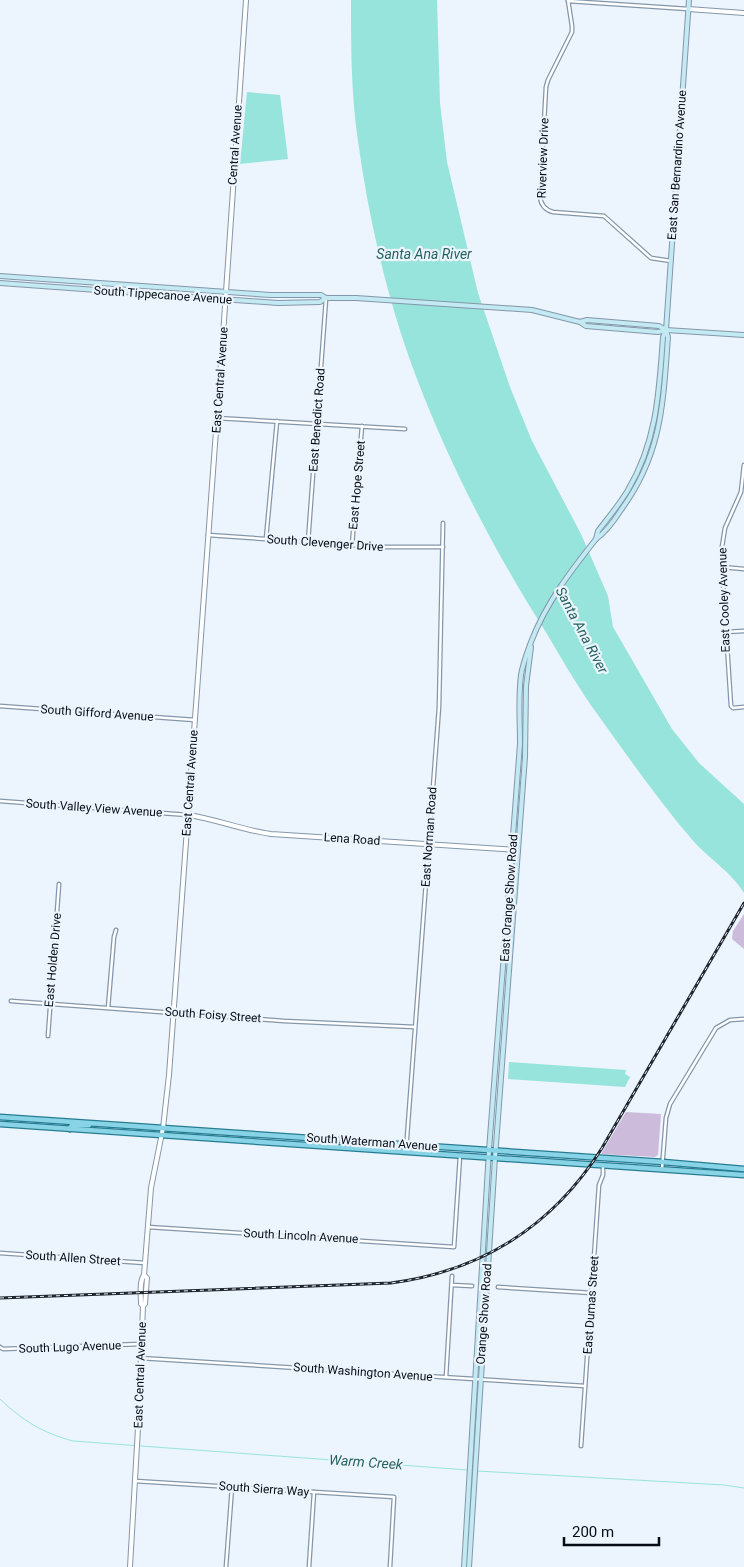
<svg xmlns="http://www.w3.org/2000/svg" width="744" height="1567" font-family="Roboto,sans-serif">
  <style>
    .green { fill: #cdbbdb }
    .water { fill: #97e4dc }
    .lines { fill: none; stroke-linecap: round; stroke-linejoin: round }
    .stream { stroke: #97e4dc; stroke-width: 1 }
    .minor-casing { stroke: #8497aa; stroke-width: 5 }
    .tertiary-casing { stroke: #8497aa; stroke-width: 6 }
    .secondary-casing { stroke: #8497aa; stroke-width: 6 }
    .primary-casing { stroke: #267c92; stroke-width: 7 }
    .minor { stroke: #fff; stroke-width: 2.5 }
    .tertiary { stroke: #fff; stroke-width: 4 }
    .secondary { stroke: #c3e9f3; stroke-width: 4 }
    .primary { stroke: #88d4e6; stroke-width: 4.5 }
    .rail-casing { stroke: #1f262d; stroke-width: 3 }
    .rail { stroke: #ecf4fd; stroke-width: 1; stroke-dasharray: 4; stroke-linecap: butt }
    .labels { text-anchor: middle; dominant-baseline: central; stroke-width: 4.5; stroke-linejoin: round; paint-order: stroke }
    .street-label { font-size: 12px; fill: #060d13; stroke: #ecf4fd }
    .water-label { font-size: 14px; font-style: italic; fill: #24625d; stroke: #ecf4fd }
  </style>
  <rect width="100%" height="100%" fill="#ecf4fd"/>
  <g class="green">
    <path d="M744,914V949L732,939L733,931Z"/>
    <path d="M626,1112L661,1114L658,1155L655,1157L601,1154Z"/>
  </g>
  <g class="water">
    <path d="M351,0H437L440,103L447,162L478,293L510,387L532,441L581,534L608,596L613,627L672,729L699,763L744,804V893C732,873 711,860 695,843C660,803 629,758 598,715C579,689 563,661 547,634C496,554 451,468 417,379C388,303 369,221 358,141C351,94 351,46 351,0Z"/>
    <path d="M247,92L280,95L288,159L240,164Z"/>
    <path d="M509,1062L626,1070L625,1074L630,1077L625,1087L508,1079Z"/>
  </g>
  <g class="lines">
    <g class="stream">
      <path d="M0,1399C23,1421 43,1433 73,1441L468,1470"/>
      <path d="M477,1471L724,1485L744,1488"/>
    </g>
    <g class="minor-casing">
      <g id="minor">
        <path d="M568,0L572,26V32L548,80L546,87L540,197C541,205 545,210 553,212L604,216L651,258L671,261"/>
        <path d="M568,1L688,9"/>
        <path d="M216,418L405,429"/>
        <path d="M744,465L741,492L725,528L721,553L731,706L733,708L744,707"/>
        <path d="M208,535L381,547H443"/>
        <path d="M266,539L277,421"/>
        <path d="M308,542L326,299"/>
        <path d="M352,545L362,426"/>
        <path d="M722,567L744,569"/>
        <path d="M725,632L744,631"/>
        <path d="M0,706L195,720"/>
        <path d="M0,801L188,815"/>
        <path d="M11,1001L284,1021L415,1027"/>
        <path d="M108,1008L114,937L116,930"/>
        <path d="M48,1036L59,884"/>
        <path d="M406,1151L439,707L443,523"/>
        <path d="M662,1169L666,1118L670,1104L716,1028L730,1020L744,1019"/>
        <path d="M148,1227L454,1247L460,1156"/>
        <path d="M0,1253L145,1263"/>
        <path d="M452,1285L472,1286"/>
        <path d="M498,1287L592,1293"/>
        <path d="M0,1347L3,1349L141,1344"/>
        <path d="M140,1358L585,1386"/>
        <path d="M446,1377L452,1276"/>
        <path d="M581,1446L599,1185L603,1175V1165"/>
        <path d="M135,1481L394,1497L390,1567"/>
        <path d="M226,1567L232,1487"/>
        <path d="M309,1567L314,1492"/>
      </g>
    </g>
    <g class="tertiary-casing">
      <g id="tertiary">
        <path d="M688,9L744,13"/>
        <path d="M188,815C216,819 242,830 271,834L518,850"/>
        <path d="M143,1306L141,1304C141,1295 139,1282 144,1275L151,1188L163,1128L169,1075L224,321L246,0"/>
        <path d="M130,1567L138,1428L143,1306L145,1304L147,1278L144,1275"/>
      </g>
    </g>
    <g class="secondary-casing">
      <g id="secondary">
        <path d="M0,276L270,295H321L326,298H356L532,310L580,322L586,326L658,332L666,330L744,335"/>
        <path d="M0,283L278,303L320,302L326,298"/>
        <path d="M580,322L587,320L659,326L666,330"/>
        <path d="M596,539C606,532 614,521 621,510C662,454 663,404 668,337L666,330"/>
        <path d="M464,1567L489,1150L520,744C520,721 518,698 521,675C523,663 527,653 531,642C546,603 570,572 596,539L598,531C608,518 619,505 628,490C657,441 659,392 663,337L666,330L689,0"/>
        <path d="M469,1567L495,1158L525,757L526,686L531,647"/>
      </g>
    </g>
    <g class="primary-casing">
      <g id="primary">
        <path d="M0,1117L663,1162L744,1169"/>
        <path d="M0,1124L744,1175"/>
        <path d="M70,1129L72,1125H89"/>
      </g>
    </g>
    <use href="#minor" class="minor"/>
    <use href="#tertiary" class="tertiary"/>
    <use href="#secondary" class="secondary"/>
    <use href="#primary" class="primary"/>
    <g class="rail-casing">
      <path id="rail" d="M0,1298L391,1283C481,1271 553,1226 602,1148L744,903"/>
    </g>
    <use href="#rail" class="rail"/>
  </g>
  <g class="labels">
    <g class="street-label">
      <text transform="translate(235 145) rotate(-86)">Central Avenue</text>
      <text transform="translate(543 158) rotate(-88)">Riverview Drive</text>
      <text transform="translate(677 165) rotate(-86)">East San Bernardino Avenue</text>
      <text transform="translate(163 295) rotate(4)">South Tippecanoe Avenue</text>
      <text transform="translate(220 380) rotate(-86)">East Central Avenue</text>
      <text transform="translate(317 420) rotate(-86)">East Benedict Road</text>
      <text transform="translate(357 485) rotate(-85)">East Hope Street</text>
      <text transform="translate(325 543) rotate(4)">South Clevenger Drive</text>
      <text transform="translate(724 600) rotate(-92)">East Cooley Avenue</text>
      <text transform="translate(97 713) rotate(4)">South Gifford Avenue</text>
      <text transform="translate(190 783) rotate(-86)">East Central Avenue</text>
      <text transform="translate(94 808) rotate(4)">South Valley View Avenue</text>
      <text transform="translate(429 837) rotate(-86)">East Norman Road</text>
      <text transform="translate(352 839) rotate(4)">Lena Road</text>
      <text transform="translate(509 898) rotate(-86)">East Orange Show Road</text>
      <text transform="translate(53 960) rotate(-85)">East Holden Drive</text>
      <text transform="translate(213 1015) rotate(4)">South Foisy Street</text>
      <text transform="translate(372 1142) rotate(4)">South Waterman Avenue</text>
      <text transform="translate(301 1236) rotate(3)">South Lincoln Avenue</text>
      <text transform="translate(73 1258) rotate(4)">South Allen Street</text>
      <text transform="translate(591 1305) rotate(-86)">East Dumas Street</text>
      <text transform="translate(484 1314) rotate(-86)">Orange Show Road</text>
      <text transform="translate(70 1347) rotate(-2)">South Lugo Avenue</text>
      <text transform="translate(363 1372) rotate(4)">South Washington Avenue</text>
      <text transform="translate(140 1375) rotate(-88)">East Central Avenue</text>
      <text transform="translate(264 1489) rotate(4)">South Sierra Way</text>
    </g>
    <g class="water-label">
      <text x="424" y="254">Santa Ana River</text>
      <text transform="translate(582 630) rotate(62)">Santa Ana River</text>
      <text transform="translate(366 1462) rotate(4)">Warm Creek</text>
    </g>
  </g>
  <path d="M564 1537v8h95v-8" fill="none" stroke="#060d13" stroke-width="2.5"/>
  <text x="572" y="1537" font-size="15" fill="#060d13" stroke="#ecf4fd" stroke-width="4" paint-order="stroke">200 m</text>
</svg>
